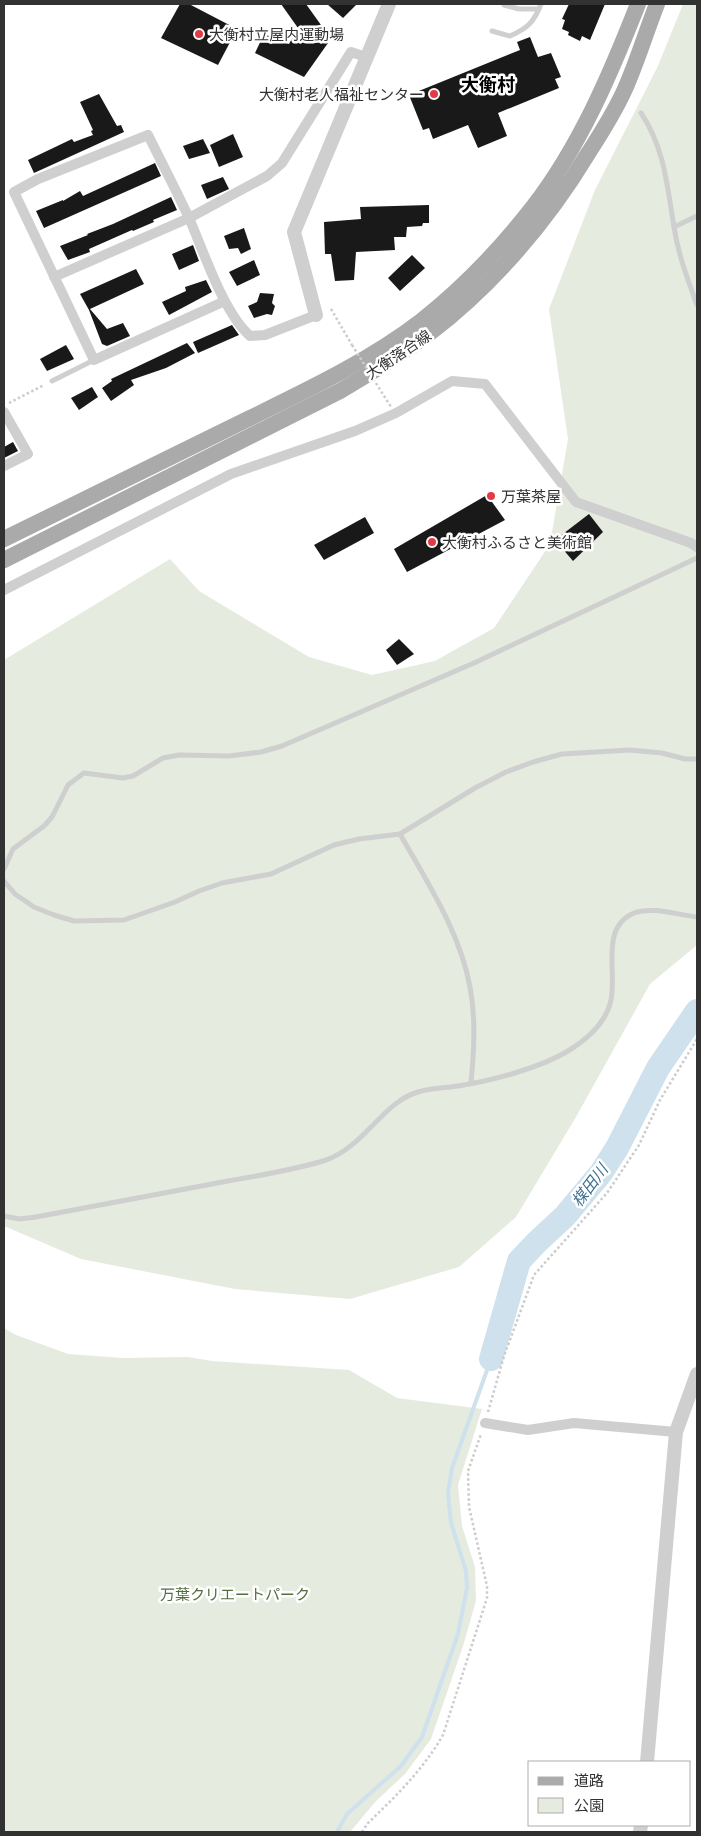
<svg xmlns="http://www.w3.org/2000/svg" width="701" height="1836" font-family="'Exo 2','Noto Sans JP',sans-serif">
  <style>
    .green { fill: #e5ebde }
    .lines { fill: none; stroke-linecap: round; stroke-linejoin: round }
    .stream { stroke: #cee1ed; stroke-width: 4 }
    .river { stroke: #cee1ed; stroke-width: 24 }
    .building { fill: #191919 }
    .path { stroke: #ccc; stroke-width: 2.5; stroke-dasharray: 2.5 2.5; stroke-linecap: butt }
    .service { stroke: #cfcfcf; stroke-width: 5 }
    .minor { stroke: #cfcfcf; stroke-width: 10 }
    .tertiary { stroke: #cfcfcf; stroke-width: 14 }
    .primary { stroke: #aaa; stroke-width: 16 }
    .path-bridge { stroke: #ccc; stroke-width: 2.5; stroke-dasharray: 2.5 2.5; stroke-linecap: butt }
    .poi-dot { fill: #e23b46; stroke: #fff; stroke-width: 2 }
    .labels { text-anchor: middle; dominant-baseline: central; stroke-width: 5; stroke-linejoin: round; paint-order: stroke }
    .poi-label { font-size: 15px; fill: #323232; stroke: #fff; text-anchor: start }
    .street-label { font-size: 15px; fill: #323232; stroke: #fff }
    .park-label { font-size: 15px; fill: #556e3f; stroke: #fff }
    .water-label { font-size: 16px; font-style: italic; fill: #407394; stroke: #fff }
    .quarter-label { font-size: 18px; font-weight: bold; fill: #000; stroke: #fff }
  </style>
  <rect width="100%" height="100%" fill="#fff"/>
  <g class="green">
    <path d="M683,4H697V945L650,984L576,1117L516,1217L459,1267L350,1299L235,1289L81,1259L4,1226V660L170,559L199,591L309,657L372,675L435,661L494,628L550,544L568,439L549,309L595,190L658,66Z"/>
    <path d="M4,1328L16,1335L68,1354L123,1358L188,1357L212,1361L349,1370L397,1398L482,1409L458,1485L462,1526L475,1567L476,1601L463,1646L431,1739L405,1774L376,1801L350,1832H4Z"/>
  </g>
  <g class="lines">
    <path class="stream" d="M337,1832L347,1814L401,1766L422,1737L458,1634L467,1588L466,1571L451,1523L448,1493L452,1468L491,1359"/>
    <path class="river" d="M491,1359L519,1261L537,1242L565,1216L601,1173L617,1148L658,1068L697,1011"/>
  </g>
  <g class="building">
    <path d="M180,4H189L237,29L218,65L161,38Z"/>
    <path d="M281,4H306L321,25L318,36L328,43L304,77L255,53L264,34L289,44L298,28Z"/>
    <path d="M327,4H357L343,18Z"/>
    <path d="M569,4H605L590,40L582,36L580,41L568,35L569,32L562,29L565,20L562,19Z"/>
    <path d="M530,37L538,57L551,53L561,77L555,79L559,88L498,113L507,136L478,148L468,125L433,139L429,128L423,130L409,95L520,50L517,42Z"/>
    <path d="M99,94L117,126L121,125L124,132L34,173L28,160L72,139L74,142L93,135L91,131L93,130L80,102Z"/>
    <path d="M233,134L243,157L219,167L210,145Z"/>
    <path d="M203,139L210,153L189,159L183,146Z"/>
    <path d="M155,163L161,176L44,228L36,211L63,200V201L80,191L83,196Z"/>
    <path d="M223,177L229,189L207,199L201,185Z"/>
    <path d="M171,197L177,210L153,220L154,222L133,231L132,230L89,249L90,252L68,260L60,246L88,235L87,234L113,224Z"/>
    <path d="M429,205V223H423L422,226L407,227L406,237H394L395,250L356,252L354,280L335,281L331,254H325L324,222L361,219L360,207Z"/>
    <path d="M244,228L251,249L241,254L238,248L229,249L224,236Z"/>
    <path d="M193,245L199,261L179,270L172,254Z"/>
    <path d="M412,255L425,268L400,291L388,278Z"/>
    <path d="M254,260L260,275L237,286L229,272Z"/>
    <path d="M136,269L144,284L90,309L107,329L123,323L130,336L107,346L102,344L89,310L80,294Z"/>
    <path d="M206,280L212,292L169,315L162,302L186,291L185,287Z"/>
    <path d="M260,293L274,294L272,303L275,306L272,315L267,314L254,318L248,306L257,302Z"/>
    <path d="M232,325L239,335L198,353L193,342Z"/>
    <path d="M187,343L195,353L166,368L131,380L134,385L111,401L102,388L112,381L111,379Z"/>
    <path d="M66,345L74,359L47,371L40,359Z"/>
    <path d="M92,387L98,397L79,410L71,398Z"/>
    <path d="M13,442L18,451L4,458V447Z"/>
    <path d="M487,495L505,520L407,572L394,549Z"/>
    <path d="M589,514L603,532L573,561L555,540Z"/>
    <path d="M365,517L374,533L324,560L314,545Z"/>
    <path d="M399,639L414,654L397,665L386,650Z"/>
  </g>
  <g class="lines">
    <g class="path">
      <path d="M331,309L352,345"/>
      <path d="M9,403L44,385"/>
      <path d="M488,1412L504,1356L534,1275L607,1193L639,1145L660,1100L697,1039"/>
      <path d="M362,1832L367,1824C395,1797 423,1770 443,1735L487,1598V1586L469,1507L468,1471L481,1434"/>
    </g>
    <g class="service">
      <path d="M504,5L519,9H539"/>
      <path d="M492,31L510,36C528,28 534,22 541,4"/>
      <path d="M641,113C665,149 667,186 674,227C678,254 688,280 697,305"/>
      <path d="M674,227L697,216"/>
      <path d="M52,381L94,360"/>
      <path d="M400,834C427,882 460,932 470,987C476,1019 474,1051 471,1083"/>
      <path d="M4,869L13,849L44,826L52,817L68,785L84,773L123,778L133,776L163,758L179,755L229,756L261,752L282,746L474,663L697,558"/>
      <path d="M4,881L15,894L34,907L54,915L74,921L124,920L175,902L199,891L222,883L271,874L334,845L359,839L400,834L475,788L506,772L533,762L562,754L630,750L662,753L685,759H697"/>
      <path d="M4,1216L19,1219L36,1217C100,1205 164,1193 228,1181C261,1175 295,1170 326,1160C365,1146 383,1102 418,1092C431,1088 445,1088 458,1086C491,1081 540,1068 568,1051C586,1040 604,1025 610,1004C619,976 598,928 634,913C653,906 678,915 697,917"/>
    </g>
    <g class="minor">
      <path d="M54,277L189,218L267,176L282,163L351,52L366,57"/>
      <path d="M225,301L94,360L14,192L38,179L148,135C162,163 176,190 189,218C204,252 223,312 250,336L265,335L316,315"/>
      <path d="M4,412L28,454L4,466"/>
      <path d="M4,590L231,474L355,431L396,413L452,381L485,384L576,502L691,543L697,547"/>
      <path d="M485,1423L528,1430L574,1423L676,1432"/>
    </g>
    <g class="tertiary">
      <path d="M316,315L294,232L389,4"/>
      <path d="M647,1762L676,1432L697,1374"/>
      <path d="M640,1832L641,1825"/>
    </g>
    <g class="primary">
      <path d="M4,539C85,499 167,459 248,419C307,390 369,361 421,321C463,288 501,248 533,207C580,146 610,75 638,4"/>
      <path d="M4,560L340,391C371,373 401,355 430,333C496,282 546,223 589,152C602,132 615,111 625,89C637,62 646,32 657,4"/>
    </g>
    <path class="path-bridge" d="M352,345L391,407"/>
  </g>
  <g class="poi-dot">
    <circle cx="199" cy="34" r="5"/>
    <circle cx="434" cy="94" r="5"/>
    <circle cx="491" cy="496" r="5"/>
    <circle cx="432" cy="542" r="5"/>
  </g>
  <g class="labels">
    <g class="poi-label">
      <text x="209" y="34">大衡村立屋内運動場</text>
      <text x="424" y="94" text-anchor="end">大衡村老人福祉センター</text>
      <text x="501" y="496">万葉茶屋</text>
      <text x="442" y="542">大衡村ふるさと美術館</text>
    </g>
    <g class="street-label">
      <text transform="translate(398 354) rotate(-34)">大衡落合線</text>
    </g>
    <g class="park-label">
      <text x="235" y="1594">万葉クリエートパーク</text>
    </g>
    <g class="water-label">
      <text transform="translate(589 1185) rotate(-53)">楳田川</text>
    </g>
    <g class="quarter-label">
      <text x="488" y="84">大衡村</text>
    </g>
  </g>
  <rect width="701" height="1836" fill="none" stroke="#323232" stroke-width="10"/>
  <rect x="528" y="1761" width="162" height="65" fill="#ffffff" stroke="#adadad"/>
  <rect x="538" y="1777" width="25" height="8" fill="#aaaaaa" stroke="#adadad"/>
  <text x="574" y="1786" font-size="15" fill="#323232">道路</text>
  <rect x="538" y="1798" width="25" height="15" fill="#e5ebde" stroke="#adadad"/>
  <text x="574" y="1811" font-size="15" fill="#323232">公園</text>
</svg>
